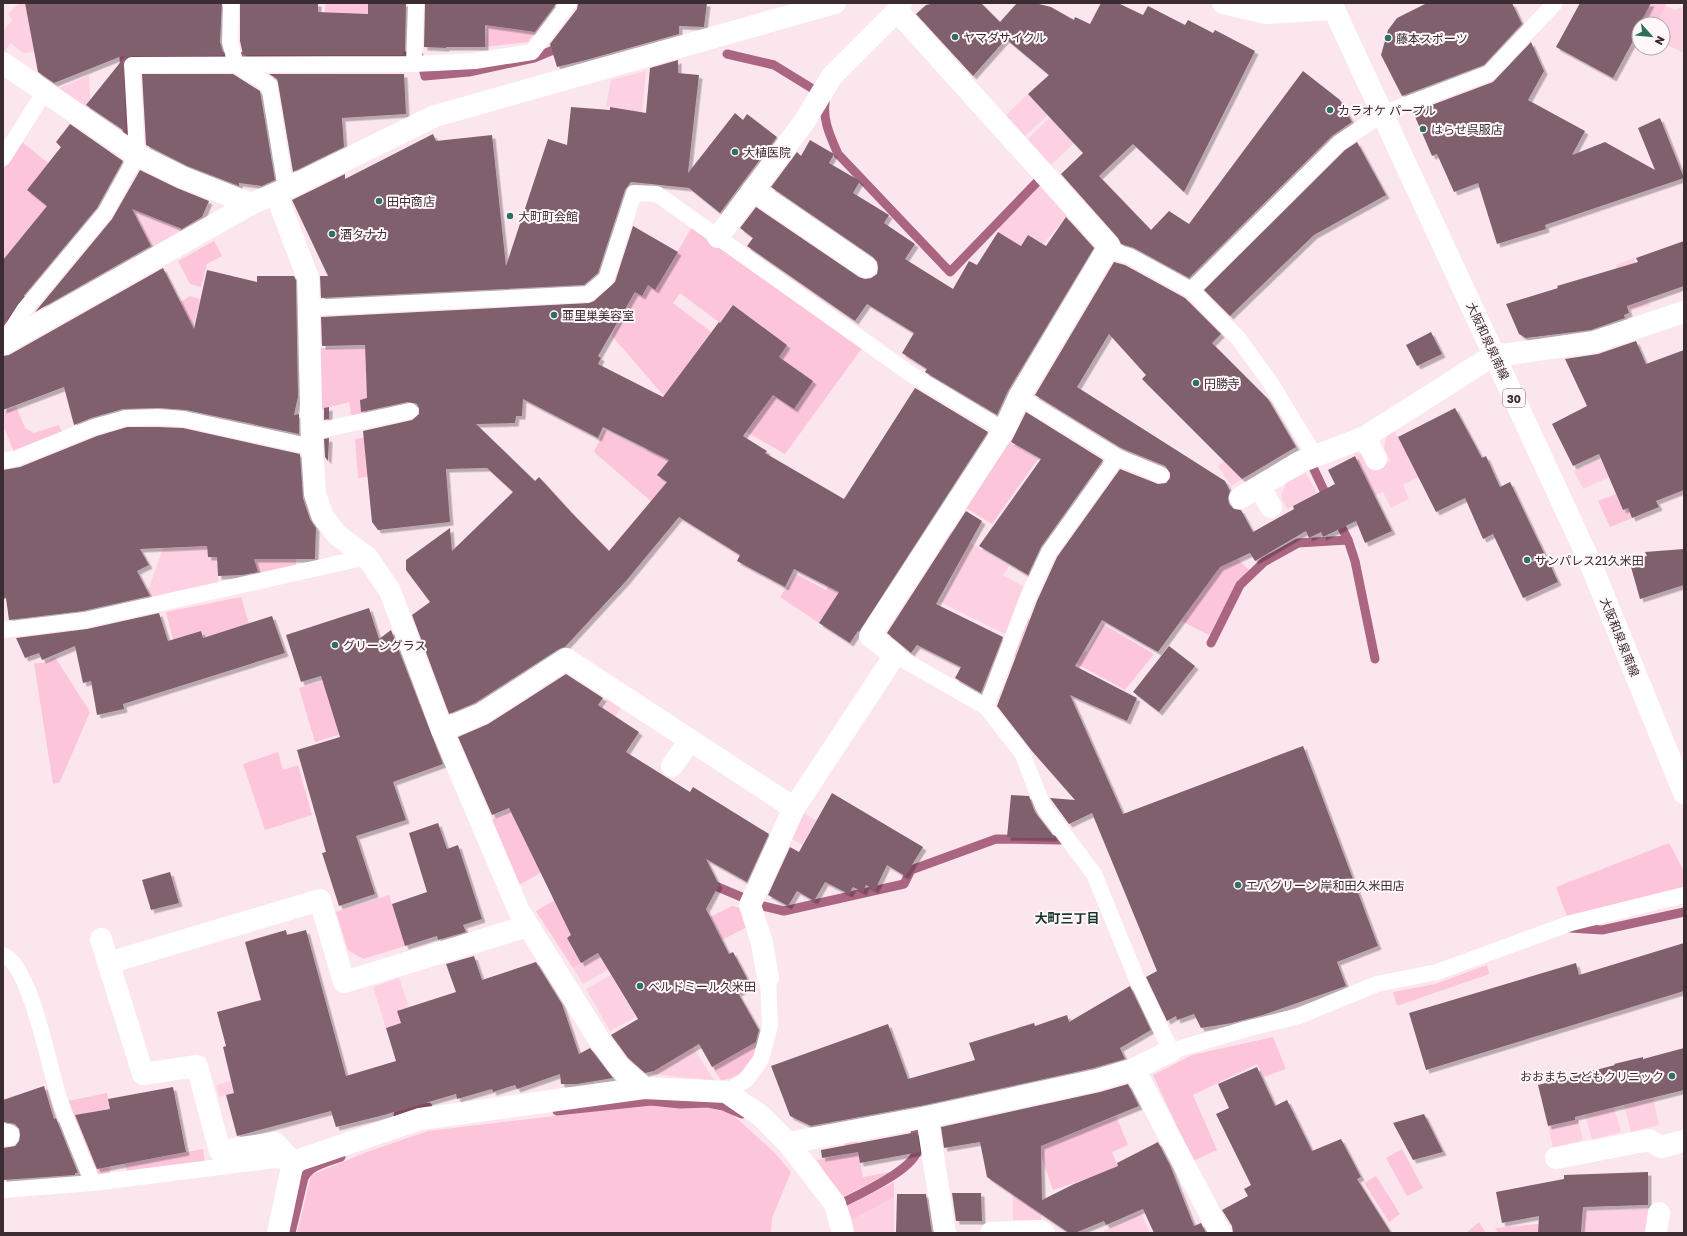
<svg xmlns="http://www.w3.org/2000/svg" width="1687" height="1236" font-family="'Golos Text','Noto Sans JP',sans-serif">
  <style>
    .built { fill: #fdd1e1 }
    .green { fill: #fcc5d9 }
    .lines { fill: none; stroke-linecap: round; stroke-linejoin: round }
    .stream { stroke: #aa6581; stroke-width: 9 }
    .building { fill: #80616c; fill-rule: evenodd; filter: url(#shadow) }
    .service { stroke: #fff; stroke-width: 16 }
    .minor { stroke: #fff; stroke-width: 22 }
    .tertiary { stroke: #fff; stroke-width: 22 }
    .primary { stroke: #fff; stroke-width: 22 }
    .poi-dot { fill: #2e6f5f; stroke: #fff7fa; stroke-width: 1.5 }
    .labels { text-anchor: middle; dominant-baseline: central; stroke-width: 4; stroke-linejoin: round; paint-order: stroke }
    .shield { fill: #fff7fa; stroke: #75696d; stroke-width: 1 }
    .shield-label { font-size: 11px; font-weight: bold; fill: #3a2c31 }
    .poi-label { font-size: 12px; fill: #3a2c31; stroke: #fff7fa; text-anchor: start }
    .street-label { font-size: 12px; fill: #3a2c31; stroke: #fff7fa }
    .neighbourhood-label { font-size: 13px; font-weight: bold; fill: #16352d; stroke: #fff7fa }
  </style>
  <defs>
    <filter id="shadow"><feDropShadow dx="3.5" dy="3.5" stdDeviation="0" flood-color="#0004"/></filter>
  </defs>
  <rect width="100%" height="100%" fill="#fce6ed"/>
  <g class="built">
    <path d="M19,3H38L34,52L24,53L10,43L4,53L3,31L13,20L8,14Z"/>
    <path d="M1666,6L1675,10L1684,6V55L1683,53L1663,42V24H1657Z"/>
    <path d="M646,71L642,113L606,106L611,80Z"/>
    <path d="M89,75L91,114L55,90Z"/>
    <path d="M1028,94L1048,115L1024,137L1004,117Z"/>
    <path d="M1050,117L1074,143L1051,165L1027,140Z"/>
    <path d="M1040,183L1069,215L1043,244L1028,235L1021,246L998,232L1001,225Z"/>
    <path d="M130,208L178,227L186,231L153,251L112,219Z"/>
    <path d="M1634,258L1650,305L1631,311L1616,265Z"/>
    <path d="M1394,430L1419,477L1403,485L1409,499L1391,508L1383,492L1374,496L1354,452L1365,456L1372,470L1390,461L1384,448L1387,434Z"/>
    <path d="M1241,444L1258,470L1231,486L1218,466Z"/>
    <path d="M1606,457L1614,475L1583,489L1574,471Z"/>
    <path d="M1306,473L1317,493L1287,509L1281,496L1286,482Z"/>
    <path d="M951,531L1009,566L1003,575L1027,589L1009,636L940,602L960,563L939,551Z"/>
    <path d="M207,546L208,557H217L218,586L139,604L149,588L163,548Z"/>
    <path d="M608,696L622,706L590,754L576,745Z"/>
    <path d="M804,813L864,850L853,874L792,839Z"/>
    <path d="M605,949L615,966L583,984L573,968Z"/>
    <path d="M611,975L636,1017L610,1031L586,989Z"/>
    <path d="M399,978L409,1007L397,1011L401,1023L386,1028L373,987Z"/>
    <path d="M693,1047L714,1080L677,1077L651,1073Z"/>
    <path d="M251,1076L254,1087L219,1097L216,1085Z"/>
    <path d="M1653,1098L1659,1125L1631,1132L1624,1105Z"/>
    <path d="M1614,1107L1621,1132L1592,1140L1585,1115Z"/>
    <path d="M1578,1119L1583,1140L1553,1148L1548,1126Z"/>
    <rect x="1013" y="1192" width="28" height="28"/>
    <path d="M894,1197V1233H854L852,1220Z"/>
    <path d="M1653,1209L1648,1233H1583L1584,1210Z"/>
    <path d="M1141,1212L1150,1233H1104V1231Z"/>
  </g>
  <g class="green">
    <path d="M325,3H368V15L325,12Z"/>
    <path d="M541,3L554,7L528,42L485,47L487,25L514,29L517,12Z"/>
    <path d="M1642,3L1649,7L1651,3H1667L1657,24H1639V30L1598,9Z"/>
    <path d="M22,142L48,163L27,190L41,201L45,196L76,221L3,260V170Z"/>
    <path d="M692,227L862,348L785,454L743,430L751,425L765,407L750,396L787,345L733,305L720,323L680,293L673,303L711,332L664,396L612,336C625,303 648,275 669,248L677,252Z"/>
    <path d="M214,241L222,256L207,264L201,287L190,284L178,261Z"/>
    <path d="M190,296L200,299L192,333L180,302Z"/>
    <path d="M320,348H365L368,414L352,418L349,402L319,410Z"/>
    <path d="M16,406L25,428L34,433L59,425L62,432L14,452L3,425V411Z"/>
    <path d="M662,422L684,439L658,475L680,491L668,516L594,452L604,430L647,451Z"/>
    <path d="M378,435L380,475L358,478L355,439Z"/>
    <path d="M1009,442L1038,459L992,524L966,508Z"/>
    <path d="M1616,494L1623,510L1628,508L1632,518L1610,527L1598,501Z"/>
    <path d="M1174,497L1249,570L1237,583L1209,635L1181,621L1217,571L1184,546Z"/>
    <path d="M251,556L296,557V568L252,578Z"/>
    <path d="M796,574L826,590L834,577L845,583L819,623L780,597Z"/>
    <path d="M241,597L249,624L203,638L201,631L173,640L166,612Z"/>
    <path d="M1027,618L1087,652L1103,624L1154,654L1125,690L1068,659L1046,660L1014,657Z"/>
    <path d="M55,657L90,712L60,782L53,784L34,663H44Z"/>
    <path d="M323,681L329,701L342,697L354,730L315,742L299,688Z"/>
    <path d="M278,752L283,770L298,765L312,815L265,830L243,764Z"/>
    <path d="M511,811L542,872L519,885L491,820Z"/>
    <path d="M1669,843L1684,871V889L1568,919L1556,887Z"/>
    <path d="M389,895L405,946L363,959L348,950L336,912Z"/>
    <path d="M555,900L574,934L567,938L576,955L583,951L588,959L573,968L536,911Z"/>
    <path d="M732,906L741,908L747,927L722,940L710,917Z"/>
    <path d="M1487,965L1489,974L1397,1006L1393,992L1435,984Z"/>
    <path d="M1273,1037L1286,1069L1264,1077L1257,1064L1193,1095L1217,1150L1193,1161L1153,1075L1192,1055Z"/>
    <path d="M763,1038C756,1056 743,1079 721,1080L712,1067Z"/>
    <path d="M107,1093L110,1109L87,1113L109,1166L111,1176L97,1174L68,1101Z"/>
    <path d="M648,1105L711,1108L732,1114L774,1152L791,1172L772,1218L771,1233H297L311,1175L367,1152L428,1131Z"/>
    <path d="M1116,1116L1128,1145L1112,1152L1130,1197L1089,1178L1053,1190L1038,1147Z"/>
    <path d="M856,1138L863,1177L891,1172L841,1198L817,1160L846,1154L844,1141Z"/>
    <path d="M203,1149L205,1163L127,1173L125,1163Z"/>
    <path d="M1402,1149L1423,1188L1407,1196L1386,1158Z"/>
    <path d="M1376,1176L1400,1214L1389,1222L1364,1183Z"/>
    <path d="M894,1182V1197L852,1220L847,1206Z"/>
    <path d="M1479,1222L1486,1233H1466Z"/>
    <path d="M1539,1224L1538,1233H1498L1495,1228Z"/>
  </g>
  <g class="lines">
    <g class="stream">
      <path d="M727,54L774,65L826,97C821,117 830,136 838,154L950,272L1040,179L1045,184"/>
      <path d="M421,61L425,76L469,72L534,58L563,46"/>
      <path d="M128,147L124,57L419,56"/>
      <path d="M5,321L22,300"/>
      <path d="M1309,459L1329,501"/>
      <path d="M1337,518L1348,540L1355,561L1375,659"/>
      <path d="M1211,643L1240,585L1264,562L1298,543L1348,540"/>
      <path d="M706,882L763,906L784,911L904,884L911,870L996,839L1060,840"/>
      <path d="M1570,928L1602,930L1684,912"/>
      <path d="M557,1111L651,1101L680,1104L708,1103L723,1106L742,1114"/>
      <path d="M398,1115L416,1109L428,1107"/>
      <path d="M835,1207C854,1196 916,1170 918,1148C918,1142 915,1135 915,1129L924,1127"/>
      <path d="M291,1233L304,1178C310,1165 328,1162 341,1157"/>
    </g>
  </g>
  <g class="building">
    <path d="M25,3H222L220,42L224,55L132,56L127,57L123,61V66L126,132L86,105L127,54L54,83L38,72Z"/>
    <path d="M240,3H318V12L368,14V3H406L405,52H403V55H243L240,41Z"/>
    <path d="M425,3H557L535,32L485,25V47H446V48L424,47Z"/>
    <path d="M578,3H707L704,27L679,26V34L586,60L557,67L550,44L577,9Z"/>
    <path d="M935,3H981L1000,22L1017,3H1035L1051,7L1074,20L1075,17L1090,24L1101,3H1118L1143,15L1148,6L1185,25L1188,20L1213,33L1215,30L1255,51L1184,192L1133,144L1099,176L1151,230L1169,211L1189,224L1303,71L1340,100L1352,122L1332,136L1189,278L1134,248L1121,244L1118,238L1061,174L1083,153L1028,94L1049,75L1006,39L973,76L916,14L926,5Z"/>
    <path d="M1427,3H1512L1522,24L1484,65L1402,96L1381,55L1388,30L1397,18Z"/>
    <path d="M1580,3H1651L1640,24H1639L1631,45L1613,78L1556,47Z"/>
    <path d="M1531,42L1544,71L1528,100L1585,131L1572,155L1605,142L1655,170L1638,128L1660,118L1684,178L1545,225L1546,229L1497,244L1478,183L1454,192L1437,154L1432,156L1413,112L1493,82Z"/>
    <path d="M678,60V73L699,75L688,173L735,113L743,120L747,114L777,137L720,213L689,188L631,182L625,190L598,273L584,285L321,298L320,276H328L292,200L345,174V179L433,134L436,141L492,135L506,266L548,139L567,145L571,107L610,110V107L646,113L650,68Z"/>
    <path d="M142,74H233L260,91L275,180L262,186L239,183V186L187,166L146,145Z"/>
    <path d="M269,74H404L406,114L342,118L344,147L293,172L278,83L277,79Z"/>
    <path d="M70,124L123,161L97,208L17,304L3,325V260L47,206L27,190L61,147L56,142Z"/>
    <path d="M810,140L834,154L829,163L860,181L853,193L889,215L884,223L915,244L905,259L953,289L969,261L977,265L998,232L1021,246L1028,235L1046,246L1066,217L1094,248L1008,391L997,415L925,372L927,369L902,353L914,333L867,304L855,321L747,246L753,238L740,228L756,207L859,277L865,279L871,278L877,274L878,268L877,262L873,257L771,187L797,152L801,156Z"/>
    <path d="M1357,142L1386,195L1314,235L1230,316L1204,290L1345,150Z"/>
    <path d="M140,170L177,188L209,201L202,217L182,229L132,209L151,246L35,312L112,219Z"/>
    <path d="M633,226L678,252L655,290L648,285L642,296L635,292L598,356L601,358L598,364L663,397L719,322L720,323L733,305L787,345L779,357L813,381L794,409L773,395L743,436L767,451L765,453L844,499L915,388L988,432L859,632L858,631L850,643L819,623L839,592L794,569L785,587L737,561L740,555L679,517L626,581L565,647L559,649L475,703L449,714L412,615L430,602L406,570V560L450,528L452,551L513,492L487,468L446,469L450,522L378,530L372,522L363,431L412,420L419,414V409L417,404L408,402L361,412L360,400L367,398L365,345L322,346L321,317L589,303L594,301L615,282ZM523,399L598,438L603,427L669,460L657,475L667,482L609,551L571,512L539,477L535,481L476,424L515,423L516,416H522Z"/>
    <path d="M1684,241V286L1627,306L1629,313L1624,315L1625,318L1591,330L1526,338L1519,334L1506,304L1558,288L1557,286L1638,262L1636,258Z"/>
    <path d="M1114,262L1125,265L1185,298L1221,334L1212,343L1268,399L1296,447L1242,479L1142,379L1146,375L1109,334L1077,387L1225,481L1230,491L1228,498L1229,504L1234,509L1241,510L1253,532L1294,509L1293,506L1335,484L1328,470L1355,456L1392,531L1365,543L1356,521L1323,537L1321,532L1309,538L1306,531L1255,561L1250,553L1220,567L1158,652L1102,620L1075,666L1137,698L1127,721L1070,695L1123,814L1303,746L1378,946L1337,962L1346,986L1263,1015L1232,1023L1201,1028L1194,1014L1177,1020L1176,1016L1167,1021L1146,977L1157,971L1092,813L1069,824L1050,798L1075,800L1032,751L997,706L1037,601L1057,557L1120,469L1158,484L1166,483L1170,478V473L1165,466L1121,448L1035,395Z"/>
    <path d="M163,268L194,329L207,270L257,282V276H294L296,280L298,397L294,415L299,414V434L186,410L159,408L123,409L91,418L74,425L64,387L3,410V356L9,355Z"/>
    <path d="M1431,332L1442,354L1417,366L1406,345Z"/>
    <path d="M1636,341L1646,364L1684,350V490L1656,501L1659,507L1632,518L1628,508L1623,510L1599,454L1573,466L1552,424L1587,406L1565,359L1598,354Z"/>
    <path d="M329,407V419L324,420V408Z"/>
    <path d="M1455,408L1482,458L1486,456L1500,487L1510,482L1545,555L1527,562L1548,560L1558,582L1523,598L1493,534L1483,539L1465,498L1436,512L1398,437Z"/>
    <path d="M1026,412L1103,460L1041,547L1028,575L979,546L1041,459L1011,442Z"/>
    <path d="M127,427H158L183,428L300,454L303,498L310,519L316,528L315,559H254L258,572L243,575L218,576L217,557H208L207,546L140,549L149,565L137,571L150,596L83,611L9,620L6,598L3,599V470L20,467L97,436Z"/>
    <path d="M329,438L328,461L325,457L324,439Z"/>
    <path d="M966,511L982,521L936,604L1003,637L981,693L955,678L961,667L917,645L911,653L887,633Z"/>
    <path d="M1684,549V585L1640,599L1629,560L1647,556L1645,552Z"/>
    <path d="M369,608L379,639L391,630L443,764L393,782L406,820L356,836L375,894L339,906L322,853L326,852L297,750L340,737L321,676L301,682L286,635Z"/>
    <path d="M159,613L168,641L201,631L203,638L272,616L285,653L123,704L124,709L97,715L91,681L83,683L75,646L42,660L39,653L25,658L16,638L87,629Z"/>
    <path d="M1169,646L1195,666L1159,712L1133,692Z"/>
    <path d="M566,674L603,698L598,705L639,732L626,752L690,792L693,787L769,834L747,882L706,859L719,885L706,909L729,954L733,952L751,986L738,993L759,1030L756,1042L712,1067L699,1044L654,1071L645,1073L628,1058L611,1035L638,1019L598,953L581,963L567,938L571,935L509,808L492,815L458,737L488,724Z"/>
    <path d="M832,793L923,847L905,876L887,865L875,890L866,885L863,892L853,887L849,894L825,882L814,901L797,891L788,906L768,895L790,847L799,852Z"/>
    <path d="M1011,795L1029,796L1035,812L1055,838L1007,837Z"/>
    <path d="M438,823L447,849L458,845L482,919L463,925L466,932L438,940L437,936L405,946L392,904L427,892L409,833Z"/>
    <path d="M170,872L179,903L151,910L142,880Z"/>
    <path d="M286,930L287,935L306,930L346,1076L396,1061L386,1028L401,1023L397,1011L456,992L446,964L474,956L482,980L536,962L562,1004L579,1054L590,1048L613,1078L577,1084H561L560,1074L517,1089L515,1085L493,1092L492,1089L457,1099L456,1094L384,1115L336,1127L331,1111L237,1136L226,1095L234,1093L223,1047L226,1046L217,1012L261,1000L245,942Z"/>
    <path d="M1684,943V991L1426,1070L1409,1013L1576,963L1579,975Z"/>
    <path d="M1130,986L1151,1030L1120,1048L1125,1059L1094,1068L925,1105L811,1126L790,1116L771,1066L888,1024L908,1079L975,1060L969,1043L1034,1023L1035,1026L1067,1015L1069,1022Z"/>
    <path d="M1684,1048V1090L1575,1117V1120L1548,1126L1538,1085L1615,1065L1614,1064L1643,1057V1059Z"/>
    <path d="M1257,1067L1275,1106L1287,1100L1312,1151L1341,1139L1361,1177L1357,1179L1391,1233H1233L1232,1226L1222,1210L1248,1196L1244,1189L1251,1185L1216,1114L1229,1108L1218,1084Z"/>
    <path d="M1128,1084L1139,1106L1041,1146L1042,1200L1074,1184L1118,1166L1117,1163L1158,1142L1170,1165L1194,1226L1201,1223L1206,1233H1154L1143,1209L1106,1225L1104,1221L1075,1233H1069L987,1177L980,1142L944,1148L941,1127L1100,1092Z"/>
    <path d="M44,1086L54,1119L56,1118L78,1173H75V1175L3,1180V1148L15,1146L19,1141L20,1135L19,1129L15,1124L3,1122V1100Z"/>
    <path d="M173,1087L186,1152L97,1169L75,1115L110,1109L108,1099Z"/>
    <path d="M1424,1114L1443,1152L1413,1160L1393,1123Z"/>
    <path d="M917,1132L920,1152L860,1163L858,1152L822,1158L821,1150Z"/>
    <path d="M1648,1172V1205L1583,1207L1581,1233H1538L1539,1216L1502,1223L1496,1192L1564,1179V1175Z"/>
    <path d="M952,1193H981L982,1221H956Z"/>
    <path d="M897,1194H926L932,1233H896Z"/>
  </g>
  <g class="lines">
    <g class="service">
      <path d="M231,3L230,42L236,65L269,85L286,189"/>
      <path d="M414,64L416,3"/>
      <path d="M3,158L45,91"/>
      <path d="M1109,246L1115,252L1129,256L1191,290L1238,338L1270,382L1315,456"/>
      <path d="M1191,290L1339,143L1382,114L1489,73L1555,3"/>
      <path d="M309,308L588,294L606,279L634,193L657,194L912,375L1004,430"/>
      <path d="M3,343L24,310L105,213L137,155L132,65L414,64L475,61L532,52L569,3"/>
      <path d="M1019,397L1117,457L1161,475"/>
      <path d="M312,432L410,411"/>
      <path d="M3,461L17,458L94,427L126,418L158,417L184,419L312,447"/>
      <path d="M3,630L85,620L367,557"/>
      <path d="M895,655L986,707L1022,753L1043,806L1094,874L1136,977L1171,1051L1246,1029L1299,1016L1377,984L1437,972L1571,923L1684,895"/>
      <path d="M986,707L1028,597L1049,552L1117,457"/>
      <path d="M3,955C31,964 50,1073 60,1101C70,1129 82,1156 93,1183"/>
      <path d="M726,1092L746,1080L761,1059L770,1026L768,978"/>
      <path d="M3,1190L93,1183L275,1160L293,1162"/>
    </g>
    <g class="minor">
      <path d="M3,63L137,155L182,177L251,204"/>
      <path d="M753,190L866,267"/>
      <path d="M276,194L308,278L312,447L315,494L322,515L337,535L367,557L390,591L442,730L519,911L598,1038L619,1067L644,1088"/>
      <path d="M718,237L804,122L832,76L897,11L901,3"/>
      <path d="M3,344L251,204L286,189L435,116L835,3"/>
      <path d="M1365,437L1376,459"/>
      <path d="M1259,487L1271,507"/>
      <path d="M1240,498L1300,462L1365,437L1494,355L1510,354L1594,342L1684,312"/>
      <path d="M442,730L481,714L566,659L794,808"/>
      <path d="M672,766L690,740"/>
      <path d="M101,939L143,1074L197,1066L220,1151L275,1143L293,1162"/>
      <path d="M108,963L320,900L344,982L528,926"/>
      <path d="M768,978L762,943L750,905L794,808L895,655L870,636L1004,430L1019,397L1109,246L897,11"/>
      <path d="M1134,1069L1216,1225L1221,1233"/>
      <path d="M927,1117L945,1233"/>
      <path d="M3,1135H8"/>
      <path d="M788,1143L927,1117L1097,1080L1134,1069L1171,1051"/>
      <path d="M1556,1158L1649,1140L1661,1147L1684,1141"/>
      <path d="M293,1162L420,1119L644,1088L726,1092L761,1116L788,1143L835,1204L843,1233"/>
      <path d="M278,1233L293,1162"/>
      <path d="M991,1233L1040,1231L1044,1233"/>
      <path d="M1656,1233L1659,1213"/>
    </g>
    <path class="tertiary" d="M1223,3L1266,13L1334,9"/>
    <path class="primary" d="M1331,3L1589,560L1684,793"/>
  </g>
  <g class="poi-dot">
    <circle cx="955" cy="37" r="4"/>
    <circle cx="1388" cy="38" r="4"/>
    <circle cx="1330" cy="110" r="4"/>
    <circle cx="1423" cy="129" r="4"/>
    <circle cx="735" cy="152" r="4"/>
    <circle cx="379" cy="201" r="4"/>
    <circle cx="510" cy="216" r="4"/>
    <circle cx="332" cy="234" r="4"/>
    <circle cx="554" cy="315" r="4"/>
    <circle cx="1196" cy="383" r="4"/>
    <circle cx="1527" cy="560" r="4"/>
    <circle cx="335" cy="645" r="4"/>
    <circle cx="1238" cy="885" r="4"/>
    <circle cx="640" cy="986" r="4"/>
    <circle cx="1672" cy="1076" r="4"/>
  </g>
  <g class="labels">
    <rect class="shield" x="1503" y="389" width="22" height="18" rx="3"/>
    <g class="shield-label">
      <text x="1514" y="398">30</text>
    </g>
    <g class="poi-label">
      <text x="963" y="37">ヤマダサイクル</text>
      <text x="1396" y="38">藤本スポーツ</text>
      <text x="1338" y="110">カラオケ パープル</text>
      <text x="1431" y="129">はらせ呉服店</text>
      <text x="743" y="152">大植医院</text>
      <text x="387" y="201">田中商店</text>
      <text x="518" y="216">大町町会館</text>
      <text x="340" y="234">酒タナカ</text>
      <text x="562" y="315">亜里巣美容室</text>
      <text x="1204" y="383">円勝寺</text>
      <text x="1535" y="560">サンパレス21久米田</text>
      <text x="343" y="645">グリーングラス</text>
      <text x="1246" y="885">エバグリーン 岸和田久米田店</text>
      <text x="648" y="986">ベルドミール久米田</text>
      <text x="1664" y="1076" text-anchor="end">おおまちこどもクリニック</text>
    </g>
    <g class="street-label">
      <text transform="translate(1488 341) rotate(65)">大阪和泉泉南線</text>
      <text transform="translate(1620 637) rotate(68)">大阪和泉泉南線</text>
    </g>
    <g class="neighbourhood-label">
      <text x="1067" y="918">大町三丁目</text>
    </g>
  </g>
  <rect width="1687" height="1236" fill="none" stroke="#3a2c31" stroke-width="8"/>
  <g transform="translate(1651 36) rotate(117)"><circle r="19" fill="#fff7fa" stroke="#b0a6aa"/>
  <path d="M0-3L7 15L0 10L-7 15Z" fill="#2e6f5f"/>
  <text y="-6" font-size="11" font-weight="bold" text-anchor="middle" fill="#3a2c31">N</text>
  </g>
</svg>
